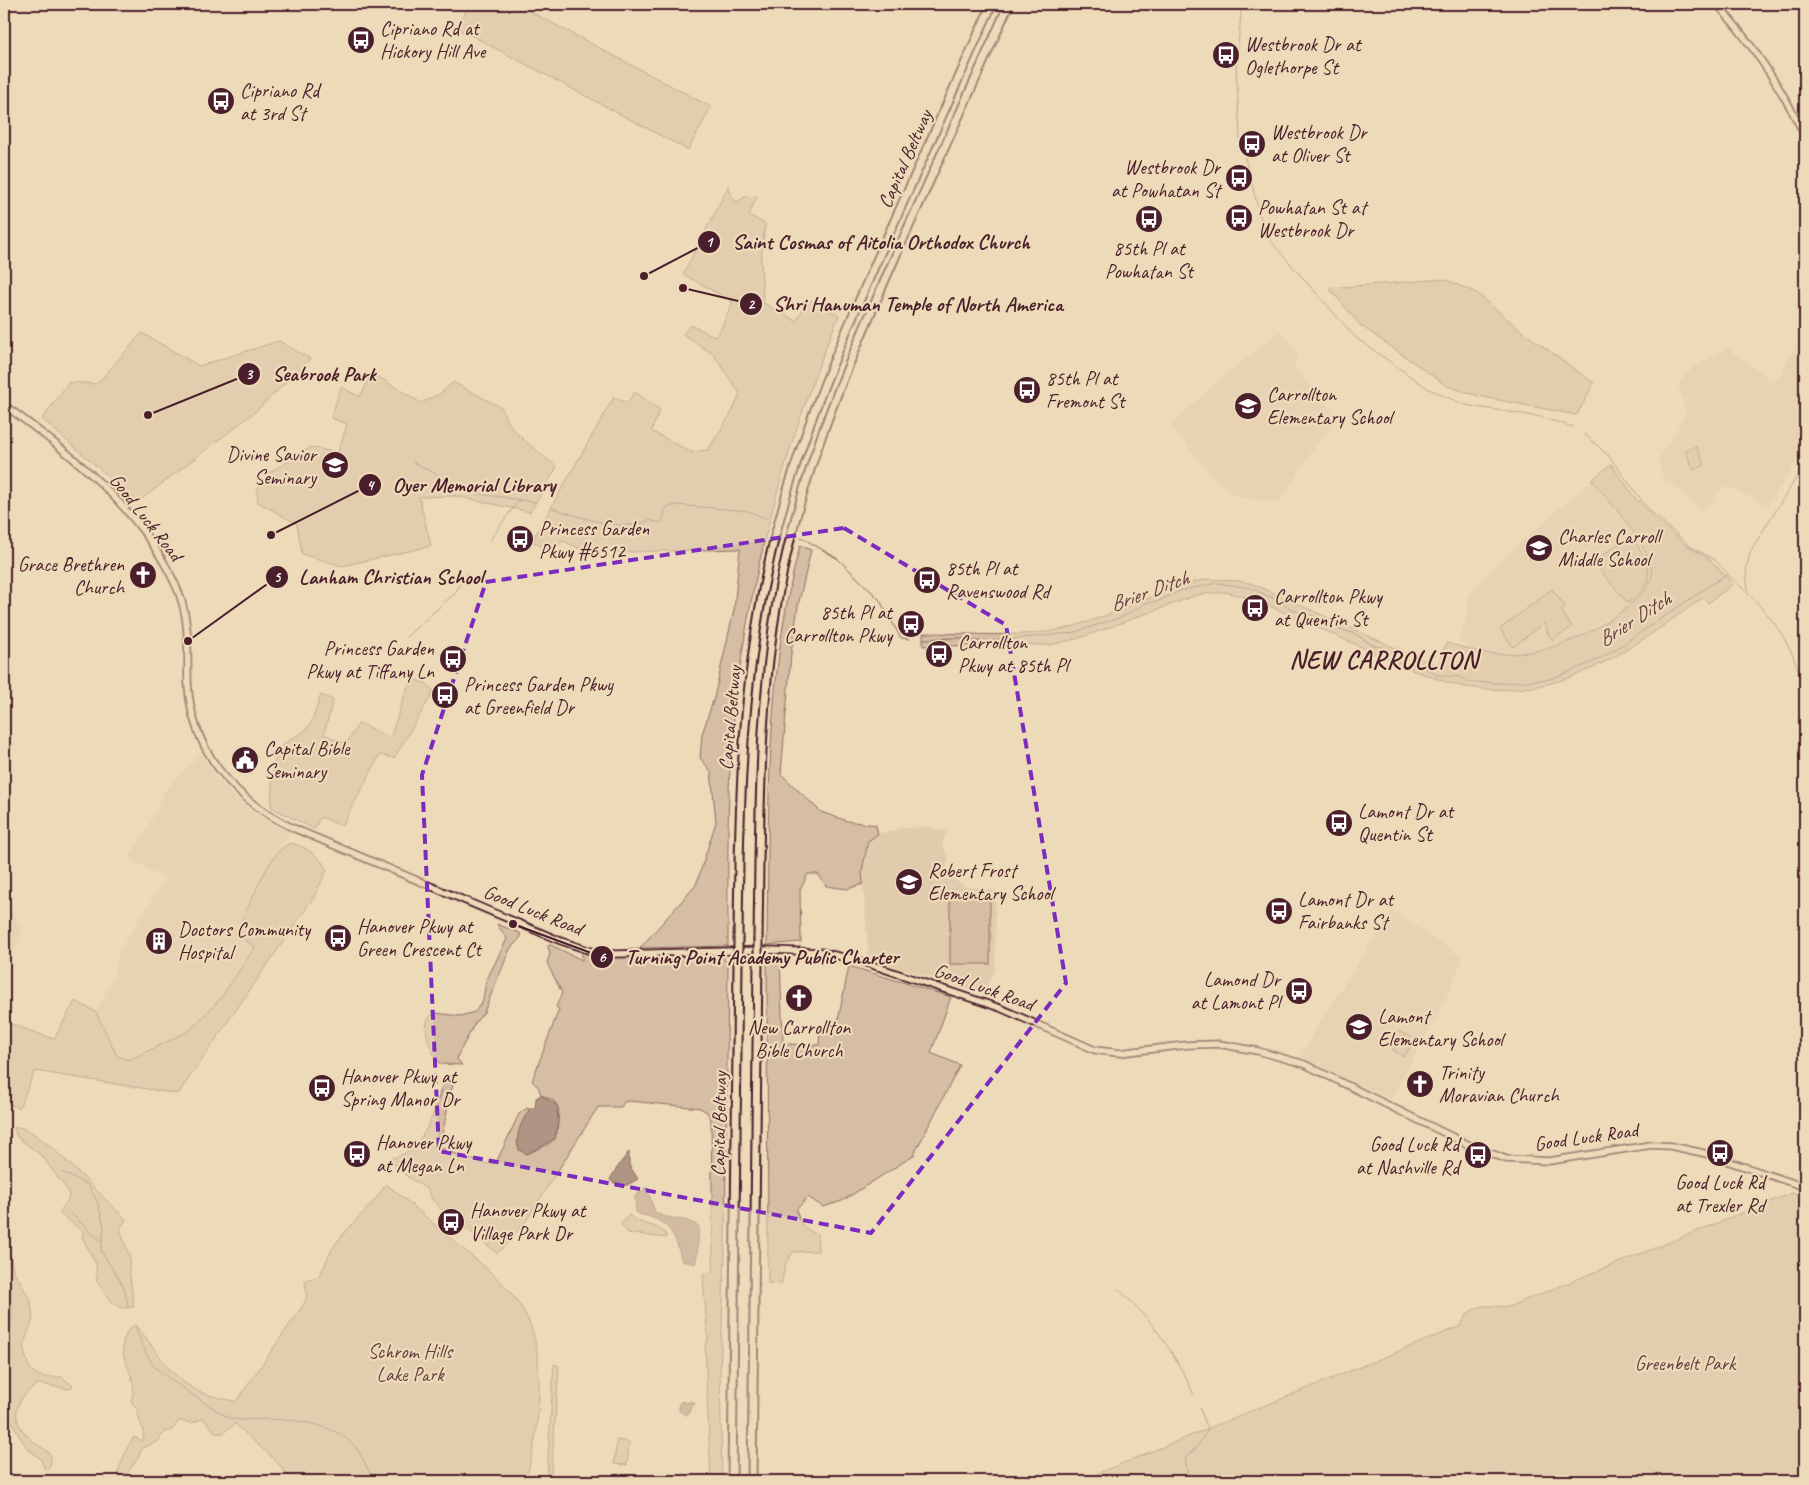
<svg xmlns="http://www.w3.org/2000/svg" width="1809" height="1485" font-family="Caveat,sans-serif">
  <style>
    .built { fill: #e0cbad }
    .green { fill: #d5bea3; stroke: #906e67 }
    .water { fill: #b19584; stroke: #886660 }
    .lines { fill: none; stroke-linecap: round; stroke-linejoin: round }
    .stream { stroke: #886660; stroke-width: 1 }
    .major-casing { stroke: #4a1f2b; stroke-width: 9 }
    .highway-casing { stroke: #4a1f2b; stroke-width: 11 }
    .major { stroke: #eddab8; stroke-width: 5.5 }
    .highway { stroke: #eddab8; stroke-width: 7 }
    .highway-bridge-casing { stroke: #4a1f2b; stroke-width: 11; stroke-linecap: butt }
    .highway-bridge { stroke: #eddab8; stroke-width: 7 }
    .marked { fill: none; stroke: #7b2cbf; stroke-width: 4; stroke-dasharray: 10 6; stroke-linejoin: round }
    .labels { text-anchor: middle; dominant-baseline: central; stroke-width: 4.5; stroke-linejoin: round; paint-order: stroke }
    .poi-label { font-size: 20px; fill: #4a1f2b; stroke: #eddab8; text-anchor: start }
    .street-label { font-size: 20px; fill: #4a1f2b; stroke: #eddab8 }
    .park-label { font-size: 20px; fill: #663f43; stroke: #eddab8 }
    .water-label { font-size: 21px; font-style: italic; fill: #643c41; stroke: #eddab8 }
    .district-label { font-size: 25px; font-weight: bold; letter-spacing: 1px; fill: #4a1f2b; stroke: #eddab8 }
    .leader { fill: none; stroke: #4a1f2b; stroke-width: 2 }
    .callout-dot { fill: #4a1f2b; stroke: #eddab8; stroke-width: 2 }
    .mark-label { font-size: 15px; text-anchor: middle; font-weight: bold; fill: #fff }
    .callout-label { font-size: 21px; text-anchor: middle; font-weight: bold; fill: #4a1f2b; stroke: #eddab8; stroke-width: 4.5; stroke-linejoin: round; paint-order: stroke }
  </style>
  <rect width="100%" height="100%" fill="#eddab8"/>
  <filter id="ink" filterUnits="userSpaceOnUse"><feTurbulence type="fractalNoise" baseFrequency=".02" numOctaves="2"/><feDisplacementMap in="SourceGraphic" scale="10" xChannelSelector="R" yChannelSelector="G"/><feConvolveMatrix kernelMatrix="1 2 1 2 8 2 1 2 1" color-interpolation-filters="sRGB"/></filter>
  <g filter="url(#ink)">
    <g class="built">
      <path d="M1280,331L1295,346L1297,356L1294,366L1337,417L1311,453L1279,503L1237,497L1217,482L1171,426L1209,388Z"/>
      <path d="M1800,336H1805V449L1768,505L1725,486L1703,511L1662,476L1658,460L1686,414L1678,384L1693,367L1727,348L1771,380L1778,379Z"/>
      <path d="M1592,480L1630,529L1649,559L1653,573L1644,594L1620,612L1573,640L1531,652L1496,655L1466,647L1459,639L1467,614L1468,595L1490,570Z"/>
      <path d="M201,753L216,778L237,799L256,814L289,833L252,894L235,934L255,947L220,999L189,1031L129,1060L117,1056L96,1012L112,980L120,949L164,881L162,877L129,858L153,817L163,792Z"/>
      <path d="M930,827L947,831L942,844L948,858L946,875L965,886L996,891L995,971L983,993L865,958L868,949L862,871L868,841L878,834L901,828Z"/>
      <path d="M4,895L22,930L4,974Z"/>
      <path d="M1392,910L1463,958L1450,991L1391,1100L1301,1057L1314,1031Z"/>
    </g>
    <g class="green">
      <path d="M470,4H516L711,107L688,150L457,28Z"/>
      <path d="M729,185L732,198L737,202L745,197L757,196L749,215L765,224L761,259L763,303L796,321L809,299L839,315C779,459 739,612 730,768C727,827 728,887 728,946L640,948L696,885L716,822L711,771L700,758L702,734L714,698L734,610L740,549L590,553L563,541L550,552L532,541L614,397L627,403L635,392L660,410L651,431L691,452L708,450L732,412L740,394L714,355L683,334L691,325L717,337L733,302L683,274Z"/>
      <path d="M1444,279L1477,293L1519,329L1594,383L1577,415L1478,396L1447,386L1360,325L1329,288Z"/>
      <path d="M142,333L199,366L279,341L310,359L256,411L138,502L42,419L69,382L97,384Z"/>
      <path d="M372,373L421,403L440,394L453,382L502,408C506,430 540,453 557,467L530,512L455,496L419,497L431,546L342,566L302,554L297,524L258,502L257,489L269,473L311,447L338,453L347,424L331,418L341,387L360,397Z"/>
      <path d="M1696,446L1705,465L1694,470L1685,451Z"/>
      <path d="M1611,464L1636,499L1657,520L1686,545L1709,559L1733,584L1708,603L1703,598C1629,649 1569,699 1473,688C1452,686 1431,676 1411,670L1416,657L1438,665L1446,643C1463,647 1481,654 1498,654C1522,655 1550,649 1572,640C1593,632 1655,596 1652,571C1648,544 1610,502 1592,480Z"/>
      <path d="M1631,535C1649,564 1660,579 1628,603L1593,562Z"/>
      <path d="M800,545L811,550L798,606L791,654L781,774L821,812L847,821L876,825L878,834L868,841L862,871L863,884L847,889L826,886L818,874H808L800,890L801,942L767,945C769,810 765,676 800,545Z"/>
      <path d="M1207,579L1239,581L1253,584L1404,652L1399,664L1254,599L1225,592L1197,595L1080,638L1051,645L923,646V633C968,633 1028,639 1071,627C1118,614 1160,589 1207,579Z"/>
      <path d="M1552,589L1565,606L1561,610L1572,627L1552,640L1548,634L1544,623L1513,647L1500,629Z"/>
      <path d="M416,680L426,683L434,691L394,758L380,755L342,826L321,817L314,829L271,807C273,789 270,769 277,753C284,738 298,739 307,728C314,722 317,704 321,695L333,700L324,734L346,744L359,723L390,738L408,686Z"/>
      <path d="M292,843C306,847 321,857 327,870L314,897L178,1094L35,1071L19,1108L4,1102V1015L8,1023L54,1039L75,1001L96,1012L117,1056L129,1060L189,1031L220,999L255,947L235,934C246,916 270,845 292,843Z"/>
      <rect x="950" y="893" width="40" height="71"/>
      <path d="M497,924L520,933L521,937L510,949L484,1012L475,1023L458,1055L457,1059L462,1065L440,1064C431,1053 417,1021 435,1013L460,1016L475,1012L483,1000L486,981L507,939Z"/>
      <path d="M551,945L582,960V948L610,953L724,951V959L728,964L725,1250L720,1373L722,1481H711L705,1347L708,1339L703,1278L704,1274L713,1271V1255L711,1120L707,1112L700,1108L629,1101L624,1102L621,1107H598L526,1221C518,1228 503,1250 497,1253L444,1211L433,1201L427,1189L408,1177L390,1160L392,1158C414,1155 428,1129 435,1109C440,1099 439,1084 449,1077L452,1078L453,1083L440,1145L442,1148C454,1153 485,1168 496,1163L519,1114L527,1108L529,1109L517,1142L527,1154L549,1144L557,1133L559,1109L553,1100L541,1095L539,1088L532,1081L559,1009L556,1007L562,993L547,963L550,954L548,946Z"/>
      <path d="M767,958L780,959L783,1044L819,1045L820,1027L837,1026L849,966L951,997L931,1053L960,1065L913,1156L842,1201L823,1207L808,1197L797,1209C798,1224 804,1229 817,1234L818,1251L793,1252L786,1262L781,1284L768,1283Z"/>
      <path d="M1399,1031L1404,1034L1401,1042L1406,1034L1411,1038L1409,1042L1412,1044L1404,1057L1393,1050L1399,1039L1393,1036Z"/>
      <path d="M19,1127C42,1130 104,1200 126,1219L120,1229L130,1258L129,1269L134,1307L121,1308L113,1303L97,1282L96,1264L82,1237L84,1232L59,1213L69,1198L68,1191L42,1156L17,1137L14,1128Z"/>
      <path d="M386,1184C408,1201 429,1220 450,1238C478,1262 516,1288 530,1324C546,1367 539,1438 525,1481H293L274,1459L235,1424L223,1433H216L203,1418L193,1423L179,1421L172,1430L165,1432L157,1442L142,1448C140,1458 131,1467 125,1476H119L117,1474L128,1446L134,1437L142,1441C148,1430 137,1422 138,1411L131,1401C143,1370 107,1357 131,1327L137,1326C156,1350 172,1380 202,1393C212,1397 225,1398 236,1402L304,1304L307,1296L305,1280L318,1277C327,1264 328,1253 337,1242C352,1222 373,1206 386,1184Z"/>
      <path d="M1792,1193L1805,1197V1481H1079L1461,1326C1469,1303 1486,1305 1508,1307Z"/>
      <path d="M629,1215C640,1226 655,1223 666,1234V1238L628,1233L621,1224Z"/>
      <path d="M4,1247L10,1253L13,1270L31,1301L33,1319L23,1346L28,1365L33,1372L42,1377H62L73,1386L70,1389L38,1384C11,1401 9,1422 35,1443C39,1447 47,1449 50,1455C53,1460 50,1465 48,1469L44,1468L41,1459L28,1449L18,1434L4,1405V1360L12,1314V1307L4,1290Z"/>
      <path d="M554,1364L559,1366L551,1475L547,1476Z"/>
      <path d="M617,1440L629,1442L627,1465L614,1464Z"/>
    </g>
    <g class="water">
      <path d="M541,1095L557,1105L558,1123L555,1139L527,1154L519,1150C514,1136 522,1119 531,1108H535L536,1098Z"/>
      <path d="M629,1152V1165L638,1179L625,1186L621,1183H613L610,1180C611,1176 626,1155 629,1152Z"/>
      <path d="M647,1188L655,1212C668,1221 686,1216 699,1227L697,1256L695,1264L682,1261C676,1241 674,1225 650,1217C644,1215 641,1216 636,1212L635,1196Z"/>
      <path d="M683,1401L687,1403L692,1401L695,1404L690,1408V1413L686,1415L679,1411V1403Z"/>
    </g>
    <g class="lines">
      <g class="stream">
        <path d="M1242,4L1236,65L1240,138L1263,227L1273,244L1355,337L1427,388L1465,405L1541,417L1573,427"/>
        <path d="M4,5V4"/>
        <path d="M1584,434L1608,455L1648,509L1690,546L1715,560L1727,573"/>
        <path d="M413,462L472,493L535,502"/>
        <path d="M552,508C575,516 629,534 649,520L660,523L664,518L665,508L677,505L748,511L767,519"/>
        <path d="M801,537L838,559L879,599L901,638L910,639"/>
        <path d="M490,540L519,500"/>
        <path d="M1748,592L1746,568L1751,550L1805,464"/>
        <path d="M405,638L455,593L467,573"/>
        <path d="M924,639L960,638L982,642L1072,633L1125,616L1146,603L1159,601L1179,591L1217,583L1251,588L1279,601L1293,610L1314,616L1333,628L1353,633L1375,646L1383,647L1402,657"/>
        <path d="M1414,663L1421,665L1436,675L1460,677L1467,682L1503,683L1551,679L1591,663L1613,651L1727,574C1770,613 1788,633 1805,690"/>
        <path d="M62,1172L88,1185L98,1203L104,1227L101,1251L124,1287L128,1306"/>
        <path d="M70,1213L101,1241"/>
        <path d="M1118,1289C1152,1319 1175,1353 1194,1395"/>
        <path d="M135,1324C139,1339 145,1353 154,1366C158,1372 224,1417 232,1419C244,1421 255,1419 267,1419C296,1420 335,1423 355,1447C363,1457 368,1470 373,1481"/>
        <path d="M1189,1481L1185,1458L1197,1447L1208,1429L1200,1409"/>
      </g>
      <g class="major-casing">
        <g id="major">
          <path d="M1717,4C1752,43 1782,89 1805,136"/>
          <path d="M4,405C71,453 141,509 176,586C191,619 187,649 188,683C191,750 234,800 293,828L561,941L591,951L615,954L769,950L821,952L860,961L1000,1008L1095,1050L1119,1053L1186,1045L1219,1044L1258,1051L1304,1064L1469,1145L1506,1159L1549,1161L1651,1145L1671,1146L1703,1153L1805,1187"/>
        </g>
      </g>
      <g class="highway-casing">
        <g id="highway">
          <path d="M738,938C739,813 741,689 768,566C793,451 839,345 887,238C922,160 957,82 992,4"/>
          <path d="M758,938C760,814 758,691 783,570C807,456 853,352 900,246C936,166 973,85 1009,4"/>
          <path d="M732,1481L738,963"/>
          <path d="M752,1481L758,962"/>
        </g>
      </g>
      <use href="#major" class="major"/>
      <use href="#highway" class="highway"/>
      <g class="highway-bridge-casing">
        <g id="highway-bridge">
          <path d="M758,962V938"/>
          <path d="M738,963V938"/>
        </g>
      </g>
      <use href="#highway-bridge" class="highway-bridge"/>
    </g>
  </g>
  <path d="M0 0H1809V1485H0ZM844,528L1006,625L1066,983L871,1233L439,1151L422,775L486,582Z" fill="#eddab8" fill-opacity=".55" fill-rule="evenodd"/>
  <path class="marked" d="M844,528L1006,625L1066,983L871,1233L439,1151L422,775L486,582Z"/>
  <defs>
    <g id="bus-disc" transform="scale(1.4375)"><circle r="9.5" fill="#4a1f2b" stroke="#eddab8"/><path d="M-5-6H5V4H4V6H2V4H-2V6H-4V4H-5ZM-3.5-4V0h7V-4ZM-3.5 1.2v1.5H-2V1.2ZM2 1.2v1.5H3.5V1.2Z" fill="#fff"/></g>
    <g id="school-disc" transform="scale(1.4375)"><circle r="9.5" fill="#4a1f2b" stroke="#eddab8"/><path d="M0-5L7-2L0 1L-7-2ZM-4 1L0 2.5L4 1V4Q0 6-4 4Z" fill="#fff"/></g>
    <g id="church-disc" transform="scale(1.4375)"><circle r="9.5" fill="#4a1f2b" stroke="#eddab8"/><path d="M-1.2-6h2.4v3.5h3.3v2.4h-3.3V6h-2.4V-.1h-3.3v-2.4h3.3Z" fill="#fff"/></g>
    <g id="civic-disc" transform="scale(1.4375)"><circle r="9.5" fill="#4a1f2b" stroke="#eddab8"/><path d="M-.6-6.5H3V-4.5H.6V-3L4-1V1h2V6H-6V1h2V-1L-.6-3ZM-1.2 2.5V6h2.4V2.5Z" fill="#fff"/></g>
    <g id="building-disc" transform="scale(1.4375)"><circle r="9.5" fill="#4a1f2b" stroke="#eddab8"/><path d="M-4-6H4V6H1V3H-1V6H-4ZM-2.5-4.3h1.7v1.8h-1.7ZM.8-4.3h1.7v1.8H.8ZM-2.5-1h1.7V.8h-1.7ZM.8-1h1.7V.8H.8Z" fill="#fff"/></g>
  </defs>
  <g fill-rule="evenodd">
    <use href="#bus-disc" x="361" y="40"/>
    <use href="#bus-disc" x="1226" y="55"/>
    <use href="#bus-disc" x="221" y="101"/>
    <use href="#bus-disc" x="1252" y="144"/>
    <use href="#bus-disc" x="1239" y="178"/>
    <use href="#bus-disc" x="1239" y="218"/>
    <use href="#bus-disc" x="1149" y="219"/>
    <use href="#bus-disc" x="1027" y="390"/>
    <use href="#school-disc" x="1248" y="406"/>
    <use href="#school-disc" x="335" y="465"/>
    <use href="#bus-disc" x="520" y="539"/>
    <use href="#school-disc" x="1539" y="548"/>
    <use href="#church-disc" x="143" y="575"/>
    <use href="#bus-disc" x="927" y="580"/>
    <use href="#bus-disc" x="1255" y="608"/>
    <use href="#bus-disc" x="911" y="624"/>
    <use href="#bus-disc" x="939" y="654"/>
    <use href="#bus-disc" x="453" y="659"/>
    <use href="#bus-disc" x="445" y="695"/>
    <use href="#civic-disc" x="245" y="760"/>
    <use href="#bus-disc" x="1339" y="823"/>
    <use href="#school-disc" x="909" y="882"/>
    <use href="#bus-disc" x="1279" y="911"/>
    <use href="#bus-disc" x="338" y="938"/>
    <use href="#building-disc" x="159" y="941"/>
    <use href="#bus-disc" x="1299" y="991"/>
    <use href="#church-disc" x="799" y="998"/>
    <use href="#school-disc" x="1359" y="1027"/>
    <use href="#church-disc" x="1420" y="1084"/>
    <use href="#bus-disc" x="322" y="1088"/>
    <use href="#bus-disc" x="1720" y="1153"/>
    <use href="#bus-disc" x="357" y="1154"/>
    <use href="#bus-disc" x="1478" y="1155"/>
    <use href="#bus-disc" x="451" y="1222"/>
  </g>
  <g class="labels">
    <g class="poi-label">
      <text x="380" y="28">Cipriano Rd at<tspan x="380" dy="23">Hickory Hill Ave</tspan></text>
      <text x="1245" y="44">Westbrook Dr at<tspan x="1245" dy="23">Oglethorpe St</tspan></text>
      <text x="240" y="90">Cipriano Rd<tspan x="240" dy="23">at 3rd St</tspan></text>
      <text x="1271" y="132">Westbrook Dr<tspan x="1271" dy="23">at Oliver St</tspan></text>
      <text x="1220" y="167" text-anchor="end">Westbrook Dr<tspan x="1220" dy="23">at Powhatan St</tspan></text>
      <text x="1258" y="207">Powhatan St at<tspan x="1258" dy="23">Westbrook Dr</tspan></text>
      <text x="1149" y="248" text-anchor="middle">85th Pl at<tspan x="1149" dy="23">Powhatan St</tspan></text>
      <text x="1046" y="378">85th Pl at<tspan x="1046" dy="23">Fremont St</tspan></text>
      <text x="1267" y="394">Carrollton<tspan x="1267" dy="23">Elementary School</tspan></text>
      <text x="316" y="454" text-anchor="end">Divine Savior<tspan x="316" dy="23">Seminary</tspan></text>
      <text x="539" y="528">Princess Garden<tspan x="539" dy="23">Pkwy #6512</tspan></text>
      <text x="1558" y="536">Charles Carroll<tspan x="1558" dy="23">Middle School</tspan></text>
      <text x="124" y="564" text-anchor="end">Grace Brethren<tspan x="124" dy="23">Church</tspan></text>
      <text x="946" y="568">85th Pl at<tspan x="946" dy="23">Ravenswood Rd</tspan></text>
      <text x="1274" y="596">Carrollton Pkwy<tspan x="1274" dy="23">at Quentin St</tspan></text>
      <text x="892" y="612" text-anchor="end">85th Pl at<tspan x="892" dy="23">Carrollton Pkwy</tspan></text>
      <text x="958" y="642">Carrollton<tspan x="958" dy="23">Pkwy at 85th Pl</tspan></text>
      <text x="434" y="648" text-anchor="end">Princess Garden<tspan x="434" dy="23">Pkwy at Tiffany Ln</tspan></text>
      <text x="464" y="684">Princess Garden Pkwy<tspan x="464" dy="23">at Greenfield Dr</tspan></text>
      <text x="264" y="748">Capital Bible<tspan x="264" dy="23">Seminary</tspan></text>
      <text x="1358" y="811">Lamont Dr at<tspan x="1358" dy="23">Quentin St</tspan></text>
      <text x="928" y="870">Robert Frost<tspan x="928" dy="23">Elementary School</tspan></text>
      <text x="1298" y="899">Lamont Dr at<tspan x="1298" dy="23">Fairbanks St</tspan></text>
      <text x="357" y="926">Hanover Pkwy at<tspan x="357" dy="23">Green Crescent Ct</tspan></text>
      <text x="178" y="929">Doctors Community<tspan x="178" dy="23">Hospital</tspan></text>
      <text x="1280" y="979" text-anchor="end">Lamond Dr<tspan x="1280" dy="23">at Lamont Pl</tspan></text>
      <text x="1378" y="1016">Lamont<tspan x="1378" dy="23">Elementary School</tspan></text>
      <text x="799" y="1027" text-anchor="middle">New Carrollton<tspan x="799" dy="23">Bible Church</tspan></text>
      <text x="1439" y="1072">Trinity<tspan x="1439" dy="23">Moravian Church</tspan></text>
      <text x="341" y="1076">Hanover Pkwy at<tspan x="341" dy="23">Spring Manor Dr</tspan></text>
      <text x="376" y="1142">Hanover Pkwy<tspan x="376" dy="23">at Megan Ln</tspan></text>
      <text x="1459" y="1144" text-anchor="end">Good Luck Rd<tspan x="1459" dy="23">at Nashville Rd</tspan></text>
      <text x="1720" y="1182" text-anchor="middle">Good Luck Rd<tspan x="1720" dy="23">at Trexler Rd</tspan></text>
      <text x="470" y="1210">Hanover Pkwy at<tspan x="470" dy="23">Village Park Dr</tspan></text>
    </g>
    <g class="street-label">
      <text transform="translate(905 159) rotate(-66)">Capital Beltway</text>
      <text transform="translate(146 517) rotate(52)">Good Luck Road</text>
      <text transform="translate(730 718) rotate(-85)">Capital Beltway</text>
      <text transform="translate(533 910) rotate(22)">Good Luck Road</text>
      <text transform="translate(984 987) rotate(20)">Good Luck Road</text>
      <text transform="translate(719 1124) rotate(-89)">Capital Beltway</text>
      <text transform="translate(1586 1137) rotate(-8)">Good Luck Road</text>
    </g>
    <g class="park-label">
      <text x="410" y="1351">Schrom Hills<tspan x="410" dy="23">Lake Park</tspan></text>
      <text x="1685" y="1363">Greenbelt Park</text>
    </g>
    <g class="water-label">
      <text transform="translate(1149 591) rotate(-20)">Brier Ditch</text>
      <text transform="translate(1634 619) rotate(-33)">Brier Ditch</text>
    </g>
    <g class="district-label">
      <text x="1384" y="660">NEW CARROLLTON</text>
    </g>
  </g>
  <path class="leader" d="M644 276L709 242M683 288L751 304M148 415L249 374M271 535L370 485M188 641L277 577M513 924L602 957"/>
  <g class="callout-dot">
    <circle cx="644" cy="276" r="5"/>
    <circle cx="683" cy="288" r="5"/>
    <circle cx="148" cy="415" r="5"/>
    <circle cx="271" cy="535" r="5"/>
    <circle cx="188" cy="641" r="5"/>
    <circle cx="513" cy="924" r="5"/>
    <circle cx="709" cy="242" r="12"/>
    <circle cx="751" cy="304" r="12"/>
    <circle cx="249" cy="374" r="12"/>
    <circle cx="370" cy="485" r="12"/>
    <circle cx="277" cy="577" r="12"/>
    <circle cx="602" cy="957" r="12"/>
  </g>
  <g class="mark-label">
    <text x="709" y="247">1</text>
    <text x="751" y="309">2</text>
    <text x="249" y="379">3</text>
    <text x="370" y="490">4</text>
    <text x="277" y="582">5</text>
    <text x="602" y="962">6</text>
  </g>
  <g class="callout-label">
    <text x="881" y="249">Saint Cosmas of Aitolia Orthodox Church</text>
    <text x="918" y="311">Shri Hanuman Temple of North America</text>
    <text x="324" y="381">Seabrook Park</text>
    <text x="474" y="492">Oyer Memorial Library</text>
    <text x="391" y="584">Lanham Christian School</text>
    <text x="762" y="964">Turning Point Academy Public Charter</text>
  </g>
  <rect width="1809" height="1485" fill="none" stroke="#eddab8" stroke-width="20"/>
  <rect x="10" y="10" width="1789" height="1465" fill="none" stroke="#4a1f2b" stroke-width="2" filter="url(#ink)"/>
</svg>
